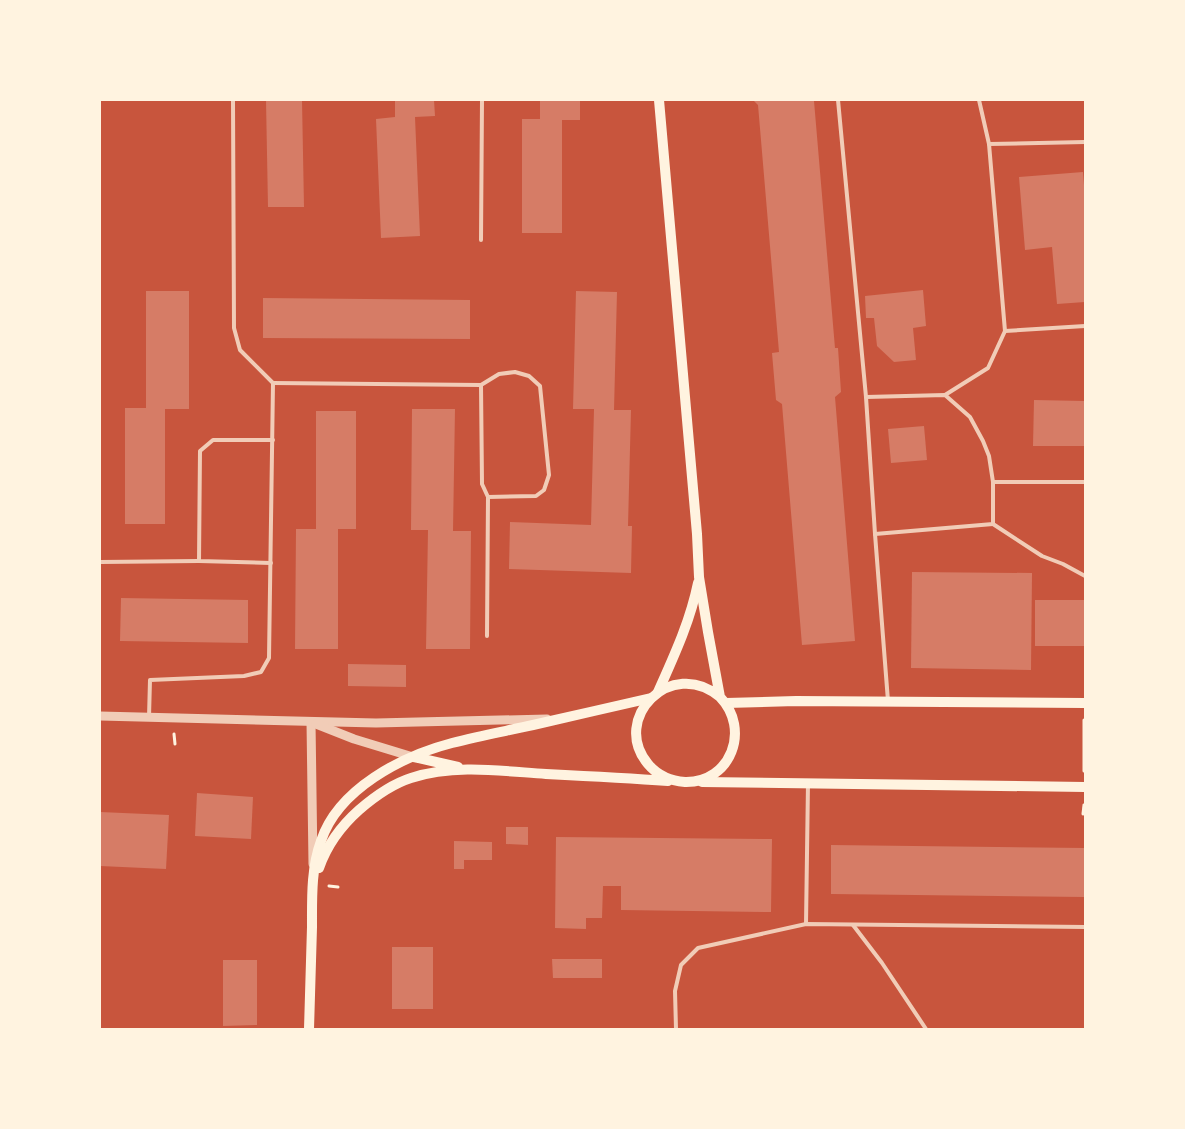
<svg xmlns="http://www.w3.org/2000/svg" width="1185" height="1129" font-family="'DejaVu Sans',sans-serif">
  <style>
    .building { fill: #d67c66 }
    .lines { fill: none; stroke-linecap: round; stroke-linejoin: round }
    .path { stroke: #fff3e0; stroke-width: 3 }
    .service { stroke: #f1ccb7; stroke-width: 4 }
    .tertiary { stroke: #f1ccb7; stroke-width: 9 }
    .secondary { stroke: #fff3e0; stroke-width: 10 }
  </style>
  <rect width="100%" height="100%" fill="#c8553d"/>
  <g class="building">
    <path d="M266,100H302L304,207H268Z"/>
    <path d="M395,100H434L435,116L415,117L420,236L381,238L376,119L395,117Z"/>
    <path d="M540,100H580V120H562V233H522V119H540Z"/>
    <path d="M753,100L814,101L835,348H838L841,392L835,397L855,641L802,645L782,404L776,400L772,353L779,352L758,105Z"/>
    <path d="M1083,172L1085,198V302L1057,304L1052,247L1025,250L1019,177Z"/>
    <path d="M923,290L926,326L913,328L916,360L894,362L877,346L874,318H866L865,296Z"/>
    <path d="M146,291H189V409H165V524H125V408H146Z"/>
    <path d="M576,291L617,292L614,410H631L628,526H632L631,573L509,569L510,522L591,525L594,409H573Z"/>
    <path d="M263,298L470,300V339L263,338Z"/>
    <path d="M1034,400L1085,401V446H1033Z"/>
    <path d="M412,409H455L453,531H471L470,649H426L428,530H411Z"/>
    <path d="M316,411H356V529H338V649H295L296,529H316Z"/>
    <path d="M924,426L927,460L891,463L888,429Z"/>
    <path d="M912,572L1032,573L1031,670L911,668Z"/>
    <path d="M121,598L248,600V643L120,641Z"/>
    <rect x="1035" y="600" width="50" height="46"/>
    <path d="M348,664L406,665V687L348,686Z"/>
    <path d="M197,793L253,797L251,839L195,836Z"/>
    <path d="M100,812L169,815L166,869L100,866Z"/>
    <path d="M506,827H528V845L506,844Z"/>
    <path d="M556,837L772,839L771,912L621,910V886H603L602,918H586V929L555,928Z"/>
    <path d="M454,841L492,842V860H464V869H454Z"/>
    <path d="M831,845L1085,848V897L831,894Z"/>
    <rect x="392" y="947" width="41" height="62"/>
    <path d="M552,959H602V978H553Z"/>
    <path d="M223,960H257V1025L223,1026Z"/>
  </g>
  <g class="lines">
    <g class="path">
      <path d="M174,734L175,744"/>
      <path d="M1084,771V720"/>
      <path d="M1083,814L1084,805"/>
      <path d="M329,886L338,887"/>
    </g>
    <g class="service">
      <path d="M838,100L866,397L875,534L888,701"/>
      <path d="M989,144L1085,142"/>
      <path d="M481,240L482,100"/>
      <path d="M1005,331L1085,326"/>
      <path d="M273,383L481,385L482,484L488,497L487,636"/>
      <path d="M481,385L499,374L515,372L529,376L540,386L549,475L544,490L536,496L488,497"/>
      <path d="M945,395L988,368L1005,331L989,144L979,100"/>
      <path d="M866,397L945,395L970,417L983,441L989,456L993,482V524L875,534"/>
      <path d="M993,482H1085"/>
      <path d="M993,524L1042,556L1063,564L1085,576"/>
      <path d="M100,562L199,561"/>
      <path d="M271,563L199,561L200,451L213,440H273"/>
      <path d="M149,717L150,680L244,676L261,672L269,658L273,383L240,350L234,328L233,100"/>
      <path d="M806,924L808,783"/>
      <path d="M853,925L882,963L926,1029"/>
      <path d="M676,1029L675,991L681,965L698,948L806,924L1085,927"/>
    </g>
    <g class="tertiary">
      <path d="M100,716L376,723L547,719"/>
      <path d="M311,722L313,864"/>
      <path d="M316,724L354,739L413,757"/>
    </g>
    <g class="secondary">
      <path d="M659,100L697,534L699,577L708,632L720,697C751,729 731,783 685,782C671,781 658,776 648,764C610,719 671,656 720,697"/>
      <path d="M658,692C674,656 690,622 698,583"/>
      <path d="M726,703L796,701L1085,703"/>
      <path d="M414,757L458,767"/>
      <path d="M702,782L1085,787"/>
      <path d="M319,868C327,845 341,826 359,810C374,797 392,784 411,778C455,764 501,771 546,774C587,776 627,778 668,781"/>
      <path d="M309,1029C310,995 311,961 312,927C312,899 311,868 321,841C338,789 402,756 452,743C479,736 506,731 533,725C572,716 612,707 651,698"/>
    </g>
  </g>
  <rect width="1185" height="1129" fill="none" stroke="#fff3e0" stroke-width="202"/>
</svg>
